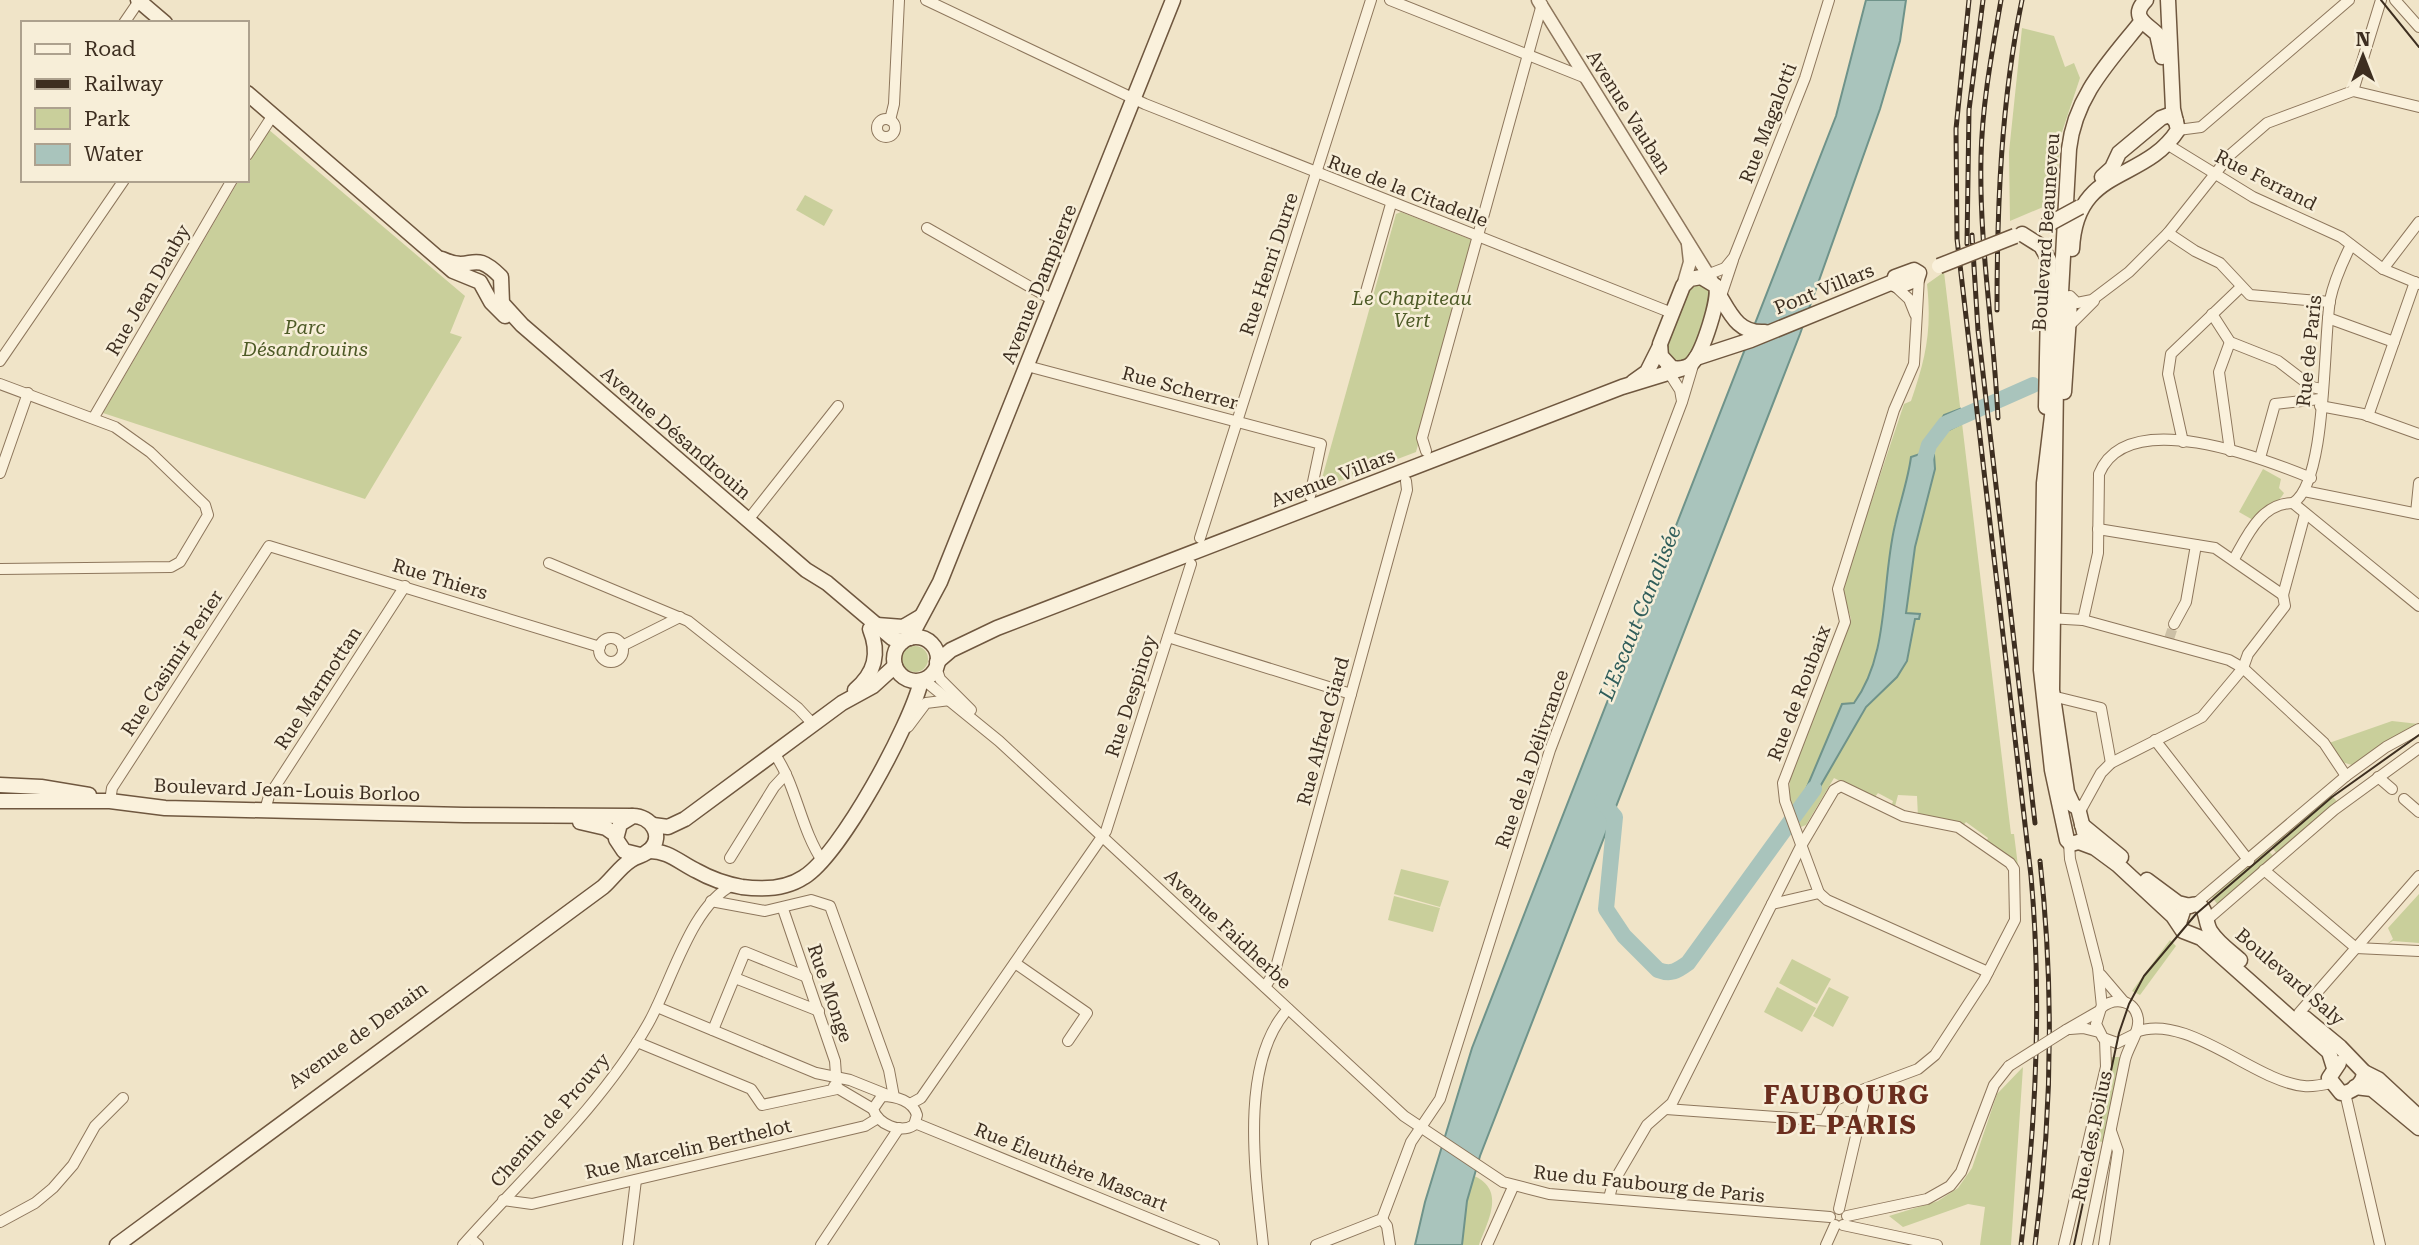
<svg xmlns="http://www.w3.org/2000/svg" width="2419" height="1245" font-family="'Roboto Serif',serif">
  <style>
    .green { fill: #c9cf9b }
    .water { fill: #a9c4bc; stroke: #6f938a; stroke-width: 2 }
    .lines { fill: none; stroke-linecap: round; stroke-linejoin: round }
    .river { stroke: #a9c4bc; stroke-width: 16 }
    .minor-tunnel { stroke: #ccc0a6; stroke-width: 10; stroke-dasharray: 10 5; stroke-linecap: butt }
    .minor-casing { stroke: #8d765c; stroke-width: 12 }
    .tertiary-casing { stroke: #8d765c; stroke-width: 15 }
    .secondary-casing { stroke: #6f573f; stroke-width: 17 }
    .minor { stroke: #faf1dc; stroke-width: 10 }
    .tertiary { stroke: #faf1dc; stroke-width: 12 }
    .secondary { stroke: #faf1dc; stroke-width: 14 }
    .tram { stroke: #3d2e20; stroke-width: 2 }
    .rail-casing { stroke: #3d2e20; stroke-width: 5 }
    .rail { stroke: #f7eed8; stroke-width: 2.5; stroke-dasharray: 8; stroke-linecap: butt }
    .minor-bridge-casing { stroke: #8d765c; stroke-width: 12; stroke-linecap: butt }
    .secondary-bridge-casing { stroke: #6f573f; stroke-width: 17; stroke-linecap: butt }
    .minor-bridge { stroke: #faf1dc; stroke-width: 10 }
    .secondary-bridge { stroke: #faf1dc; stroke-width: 14 }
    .labels { text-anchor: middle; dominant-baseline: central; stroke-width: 5; stroke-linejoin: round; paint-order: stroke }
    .street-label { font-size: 19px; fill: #3d2e20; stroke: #f7eed8 }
    .park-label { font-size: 19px; font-style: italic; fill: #4d5a26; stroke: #f7eed8 }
    .water-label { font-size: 21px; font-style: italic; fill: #2f5d5a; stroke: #f7eed8 }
    .district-label { font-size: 26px; font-weight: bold; letter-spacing: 2px; fill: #6b2e1e; stroke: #f7eed8 }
  </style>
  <rect width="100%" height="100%" fill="#f0e4c8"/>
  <g class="green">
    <path d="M2022,28L2054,36L2065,67L2074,63L2080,78L2061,135L2055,202L2010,221L2009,152Z"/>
    <path d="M268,129L465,296L450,333L462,337L365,499L103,413L239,180H247V166Z"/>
    <path d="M805,195L833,210L824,226L796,210Z"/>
    <path d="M1401,212L1472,240L1474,245L1416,452L1319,489L1396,214Z"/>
    <path d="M1944,272L2011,834H2014L2018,866L1985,844L1988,838L1966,822L1962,827L1918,817L1917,796L1898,795L1894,810L1891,807L1893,801L1878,793L1874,798L1834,778L1806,825L1801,827L1789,797L1790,780L1851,619L1842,589L1904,404L1911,401C1926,358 1932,330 1927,284Z"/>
    <path d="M1691,283L1708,284L1713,300L1690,357L1685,363H1675L1664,353Z"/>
    <path d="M2263,469L2281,479L2279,488L2284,493C2277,506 2260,508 2253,520L2239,512Z"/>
    <circle cx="915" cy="659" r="13"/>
    <path d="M2392,721L2419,724L2355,766L2342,762L2329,743Z"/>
    <path d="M2331,794L2338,803L2277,854L2270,845Z"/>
    <path d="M2266,848L2274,857L2218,905L2212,897L2213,893Z"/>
    <path d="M1401,869L1449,881L1440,907L1394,894Z"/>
    <path d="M2419,894V943L2393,941L2387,944L2393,939L2388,928Z"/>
    <path d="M1394,896L1440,908L1433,932L1388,920Z"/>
    <path d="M2170,940L2176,946L2140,995L2132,991Z"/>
    <path d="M1792,959L1831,979L1817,1004L1779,983Z"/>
    <path d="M1777,987L1816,1008L1802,1032L1764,1012Z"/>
    <path d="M1829,987L1849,997L1833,1027L1813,1016Z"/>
    <path d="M2110,1057H2123L2106,1143L2090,1139Z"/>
    <path d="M2023,1067L2011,1245H1980L1985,1207L1968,1204L1903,1227L1889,1216L1938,1201L1958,1188L1972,1168L1997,1094Z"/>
    <path d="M1474,1176C1506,1190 1488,1221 1479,1245H1462L1467,1201Z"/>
  </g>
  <g class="water">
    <path d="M1866,0H1906L1900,41L1880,109L1800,334L1480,1156L1467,1201L1462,1245H1415L1425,1202L1472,1048L1836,116Z"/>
    <path d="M1960,409L1961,424L1941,434L1930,453L1934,455L1935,469L1915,547L1906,613L1920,614L1919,619H1915L1907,661L1897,677L1866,707L1814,797L1796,813L1842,704L1854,703C1890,654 1881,583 1895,525C1900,502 1908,480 1911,457L1926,452L1930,444L1927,442L1944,415Z"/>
  </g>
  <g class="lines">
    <g class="river">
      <path d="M1922,469L1929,445L1945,424L2033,385"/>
      <path d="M1602,801L1615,817L1606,909L1624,936L1658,970C1671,975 1677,971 1688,963L1814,789"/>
    </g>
    <path class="minor-tunnel" d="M2169,639L2174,624"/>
    <g class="minor-casing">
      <g id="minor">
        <path d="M926,0L1145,104L1672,313"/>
        <path d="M1390,0L1586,78"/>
        <path d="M2395,0L2419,27"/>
        <path d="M124,23L139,1"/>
        <path d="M2353,91L2419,107"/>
        <circle cx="886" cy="128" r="9"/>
        <path d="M890,120L894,104L899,0"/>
        <path d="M2178,130L2201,127L2349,0"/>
        <path d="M2165,143L2253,197L2341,237L2383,269L2419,284"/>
        <path d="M247,155L273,115"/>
        <path d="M927,228L1053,300"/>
        <path d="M2168,233L2195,251L2220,263L2250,295L2330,302"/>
        <path d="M2351,245C2342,263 2334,281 2330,300C2323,343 2327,482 2293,503L2419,606"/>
        <path d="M2383,269L2419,222"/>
        <path d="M1704,276L1725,268L1734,257L1805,78L1829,0"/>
        <path d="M1895,286L1909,299L1915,314"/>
        <path d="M1365,295L1391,204"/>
        <path d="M2070,296L2077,303L2092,300L2129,272L2168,233L2230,155L2267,123L2353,91L2381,0"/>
        <path d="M1720,299L1733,260"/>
        <path d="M2212,314L2230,342L2278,361L2312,387L2321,389"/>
        <path d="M2328,318L2394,342"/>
        <path d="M2068,327L2094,301"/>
        <path d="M2230,342L2219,372L2230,451"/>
        <path d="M0,361L124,180"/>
        <path d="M1027,366L1321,444L1310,496"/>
        <path d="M1666,368L1680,390L1682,401"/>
        <path d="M0,384L115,427L150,452L205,505L208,515L180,562L171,567L0,569"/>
        <path d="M2320,406L2363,414L2419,434"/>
        <path d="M2368,416L2415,282"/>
        <path d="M94,417L232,180"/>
        <path d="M2183,442L2168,374L2171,354L2241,287"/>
        <path d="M1426,451L1422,438L1542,4"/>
        <path d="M2260,458L2275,404L2320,399"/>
        <path d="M0,473L28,393"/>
        <path d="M2304,491L2419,514"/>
        <path d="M2416,513L2419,483"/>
        <path d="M748,520L838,406"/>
        <path d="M2098,529L2215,548L2283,595"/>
        <path d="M1200,538L1371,0"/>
        <path d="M2234,559C2247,536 2261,503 2293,503"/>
        <path d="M549,563L688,621L798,708L813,724"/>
        <path d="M2283,595L2305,514"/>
        <path d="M2048,618L2083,620L2229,660L2243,668L2324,743L2346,776"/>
        <path d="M2083,620L2098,553L2099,474C2127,405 2262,458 2311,478"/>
        <path d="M2174,624L2186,602L2196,545"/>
        <path d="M1168,637L1351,694"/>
        <circle cx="611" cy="650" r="12"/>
        <path d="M622,646L680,617"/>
        <path d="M936,667L940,679L971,710"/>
        <path d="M924,680L999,741L1404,1116L1503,1182L1549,1194L1830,1217"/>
        <path d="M2052,696L2101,708L2111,763"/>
        <path d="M908,727L926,703L950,700"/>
        <path d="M2155,740L2249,861"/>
        <path d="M774,753C797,786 800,828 823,862"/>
        <path d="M2378,777L2392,789"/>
        <path d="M2404,799L2419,812"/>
        <path d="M110,801L112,788L269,546L600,647"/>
        <path d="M265,810L269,796L405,586"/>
        <path d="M2079,813L2101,773L2111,763L2202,717L2243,668L2248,654L2285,606L2283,595"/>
        <path d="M2069,843L2070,859L2098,968L2102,1007"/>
        <path d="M730,858L774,787L786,774"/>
        <path d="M2264,870L2356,948"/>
        <path d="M1819,893L1827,900L1988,972"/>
        <path d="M711,901L765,911L811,900L830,906L889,1070L894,1097"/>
        <path d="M1772,904L1819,893L1785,801L1783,783L1845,622L1838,589L1894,410L1914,364L1919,277"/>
        <path d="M2194,905L2346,776L2386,747L2419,729"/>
        <path d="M2208,919L2334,810L2419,748"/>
        <path d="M2356,948L2419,951"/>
        <path d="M1015,963L1087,1013L1068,1041"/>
        <path d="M2101,975L2124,1002"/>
        <path d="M735,978L819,1011"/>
        <path d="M1265,987L1275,971L1407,490L1406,481"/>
        <path d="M657,1007L816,1073L850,1080L890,1096"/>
        <path d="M2299,1013L2419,876"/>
        <path d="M2070,1029L2083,1028L2099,1032"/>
        <path d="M713,1030L745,952L807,977"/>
        <path d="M2066,1030L2099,1011"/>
        <path d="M2136,1032C2187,1012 2255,1082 2304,1086C2313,1087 2322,1085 2331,1083"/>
        <path d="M637,1042L751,1089L762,1105L837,1089L835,1061L783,909"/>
        <path d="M834,1086L873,1109"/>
        <path d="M2345,1093L2380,1245"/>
        <path d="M882,1096C896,1096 913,1101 917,1115L914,1125C900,1134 878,1124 873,1109Z"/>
        <path d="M910,1104L921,1098L1106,831L1191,564"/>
        <path d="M1666,1109L1859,1123"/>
        <path d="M915,1123L1214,1245"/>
        <path d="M1609,1198L1613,1183L1647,1125L1672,1103L1801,846L1834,790L1841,786L1903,816L1958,827L2010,863L2014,869L2015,920L1984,980L1935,1055L1918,1069L1835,1100L1825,1119"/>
        <path d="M503,1200L532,1204L865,1126L878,1118"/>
        <path d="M1839,1209L1867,1089"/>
        <path d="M1847,1216L1927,1199L1950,1186L1961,1172L1994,1085L2009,1066"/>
        <path d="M1382,1219L1387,1226L1390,1245"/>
        <path d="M0,1222L35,1203L53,1188L73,1165L95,1126L123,1098"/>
        <path d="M1843,1225L1937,1245"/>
        <path d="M470,1238L478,1245"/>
        <path d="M463,1245C525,1175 602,1105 648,1024C671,984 691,905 733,885"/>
        <path d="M628,1245L636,1180"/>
        <path d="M821,1245L899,1128"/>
        <path d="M1263,1245C1256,1177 1238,1064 1288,1009"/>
        <path d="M1316,1245L1382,1219L1411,1142L1440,1099L1550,750L1682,402L1694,362"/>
        <path d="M1487,1245L1513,1187"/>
        <path d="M1826,1245L1835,1225"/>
        <path d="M2064,1245L2106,1067L2105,1039"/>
        <path d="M2087,1245C2100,1183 2113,1121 2125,1060C2128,1047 2140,1032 2138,1019C2135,999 2114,997 2101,1008L2096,1024L2103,1038L2117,1043L2133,1035"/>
        <path d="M2104,1245L2118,1151L2111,1131"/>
      </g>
    </g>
    <g class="tertiary-casing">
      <g id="tertiary">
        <path d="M1538,0L1712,281"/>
        <path d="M1683,286L1690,262L1688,244"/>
      </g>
    </g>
    <g class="secondary-casing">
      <g id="secondary">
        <path d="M138,0L165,23"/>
        <path d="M2146,0C2129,17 2147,24 2157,34L2162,57"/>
        <path d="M247,93L453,271L480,282L491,302L505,316"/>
        <path d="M2102,177L2112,168L2119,153L2161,118L2169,115L2176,121"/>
        <path d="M2022,234L2041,246L2049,260L2046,407"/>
        <path d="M2072,249C2076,165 2143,184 2178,130L2173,109L2168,0"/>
        <path d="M442,259C474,274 471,247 501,277L502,303L522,325L806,570L827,583L892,638L902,642"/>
        <path d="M1914,270L1919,273L1917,279L1900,286L1894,284L1895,277Z"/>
        <path d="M1701,277L1716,286C1720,299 1703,351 1693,362C1688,369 1680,369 1672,368L1661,356L1660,344L1683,286L1690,279Z"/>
        <path d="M1718,293C1730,313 1738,334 1765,332"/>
        <path d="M1696,358L1751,340L1893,282"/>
        <path d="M1633,382L1647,372L1660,346"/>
        <path d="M2056,382L2052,690L2067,792L2073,805L2078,808L2085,836L2082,841L2071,844L2067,840L2052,770L2041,670L2044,483L2056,382L2069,149C2075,96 2109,62 2141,22"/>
        <path d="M2064,392L2070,301"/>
        <path d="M877,625L903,627L920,617"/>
        <circle cx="916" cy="659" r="22"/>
        <path d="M910,638L940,582L1173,0"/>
        <path d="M937,662L951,650L997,628L1622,387L1684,368"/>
        <path d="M855,690C875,673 880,654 870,629"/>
        <path d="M0,785L41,787L89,795"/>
        <path d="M0,801H110L165,808L464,815L632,816"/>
        <path d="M580,822L606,828L616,835"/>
        <path d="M653,825L668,827L685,819L842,703L873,686L895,666"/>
        <path d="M2082,825L2121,857"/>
        <path d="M2079,842L2095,848L2118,865L2173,916L2183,931L2201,938L2329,1052L2334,1068"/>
        <path d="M648,851C668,850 680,863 697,871C711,879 726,884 742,887C764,890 786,889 804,877C841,854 911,724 921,681"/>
        <path d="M2147,880L2178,903L2190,906"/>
        <path d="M2179,923L2184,908C2210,895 2203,922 2211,932C2218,943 2231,952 2240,960"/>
        <path d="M2305,1018L2340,1047L2364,1072L2378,1079L2419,1117"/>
        <path d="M2339,1063L2329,1078L2341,1093C2352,1093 2364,1083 2364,1072"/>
        <path d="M2355,1087L2372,1089L2419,1128"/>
        <path d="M117,1245L603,887C613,878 620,867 631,860C637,856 645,855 650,850C665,835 650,816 633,816L620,824L616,839L624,851L640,855"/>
      </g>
    </g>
    <use href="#minor" class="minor"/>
    <use href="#tertiary" class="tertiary"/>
    <use href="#secondary" class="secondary"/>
    <g class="tram">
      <path d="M2381,0L2419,47"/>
      <path d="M2074,1245L2119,1033L2129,1004L2144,976L2196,914L2332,797L2419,735"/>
    </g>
    <g class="rail-casing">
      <g id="rail">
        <path d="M1969,0L1956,129L1957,239L2031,876C2042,997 2036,1124 2021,1245"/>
        <path d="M1972,235L1978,330L2035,823"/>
        <path d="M1967,244L1969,110L1983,0"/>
        <path d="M1997,310C1997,206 2001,102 2022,0"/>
        <path d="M1998,418C1994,331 1979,245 1981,158C1982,105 1992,52 2001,0"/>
        <path d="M2035,1245C2052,1118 2054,988 2040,861"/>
      </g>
    </g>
    <use href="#rail" class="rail"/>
    <g class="minor-bridge-casing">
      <path id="minor-bridge" d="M2009,1066L2066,1030"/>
    </g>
    <g class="secondary-bridge-casing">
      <g id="secondary-bridge">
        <path d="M2045,226L2080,207"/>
        <path d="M1939,266L2015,236"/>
      </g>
    </g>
    <use href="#minor-bridge" class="minor-bridge"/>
    <use href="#secondary-bridge" class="secondary-bridge"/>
  </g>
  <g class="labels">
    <g class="street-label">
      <text transform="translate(1629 112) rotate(58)">Avenue Vauban</text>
      <text transform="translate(1768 123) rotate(-69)">Rue Magalotti</text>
      <text transform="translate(2266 180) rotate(27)">Rue Ferrand</text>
      <text transform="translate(1408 191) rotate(21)">Rue de la Citadelle</text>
      <text transform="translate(2046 232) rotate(-86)">Boulevard Beauneveu</text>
      <text transform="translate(1269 264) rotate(-72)">Rue Henri Durre</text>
      <text transform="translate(1039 284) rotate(-68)">Avenue Dampierre</text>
      <text transform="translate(1824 289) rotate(-22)">Pont Villars</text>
      <text transform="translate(148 290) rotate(-60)">Rue Jean Dauby</text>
      <text transform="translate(2309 351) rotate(-84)">Rue de Paris</text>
      <text transform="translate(1180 388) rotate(15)">Rue Scherrer</text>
      <text transform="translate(676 433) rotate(41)">Avenue Désandrouin</text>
      <text transform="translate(1333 478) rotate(-21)">Avenue Villars</text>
      <text transform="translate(440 579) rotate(17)">Rue Thiers</text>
      <text transform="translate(172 663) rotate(-57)">Rue Casimir Perier</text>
      <text transform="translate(318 688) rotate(-57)">Rue Marmottan</text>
      <text transform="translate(1799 693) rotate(-69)">Rue de Roubaix</text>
      <text transform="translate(1131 696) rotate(-72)">Rue Despinoy</text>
      <text transform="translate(1323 731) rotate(-75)">Rue Alfred Giard</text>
      <text transform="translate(1532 759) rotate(-71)">Rue de la Délivrance</text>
      <text transform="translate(287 790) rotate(2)">Boulevard Jean-Louis Borloo</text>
      <text transform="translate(1228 929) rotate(43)">Avenue Faidherbe</text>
      <text transform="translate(2290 977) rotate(41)">Boulevard Saly</text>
      <text transform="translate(830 993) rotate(71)">Rue Monge</text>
      <text transform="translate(358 1035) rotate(-36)">Avenue de Denain</text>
      <text transform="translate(550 1120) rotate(-49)">Chemin de Prouvy</text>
      <text transform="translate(2092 1136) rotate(-78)">Rue des Poilus</text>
      <text transform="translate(688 1149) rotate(-13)">Rue Marcelin Berthelot</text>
      <text transform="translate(1071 1167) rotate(22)">Rue Éleuthère Mascart</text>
      <text transform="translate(1649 1184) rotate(6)">Rue du Faubourg de Paris</text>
    </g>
    <g class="park-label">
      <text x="1412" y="298">Le Chapiteau<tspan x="1412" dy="22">Vert</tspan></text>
      <text x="305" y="327">Parc<tspan x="305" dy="22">Désandrouins</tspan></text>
    </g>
    <g class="water-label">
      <text transform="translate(1640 613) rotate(-68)">L'Escaut Canalisée</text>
    </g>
    <g class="district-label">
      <text x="1847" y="1095">FAUBOURG<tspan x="1847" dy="30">DE PARIS</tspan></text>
    </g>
  </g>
  <rect x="21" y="21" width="228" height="161" fill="#f7eed8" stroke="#ada18e" stroke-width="2"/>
  <rect x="35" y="44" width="35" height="10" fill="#faf1dc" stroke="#ada18e" stroke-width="2"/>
  <text x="84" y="56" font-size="21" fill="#3d2e20">Road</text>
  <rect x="35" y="79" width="35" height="10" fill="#3d2e20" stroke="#ada18e" stroke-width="2"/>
  <text x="84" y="91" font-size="21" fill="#3d2e20">Railway</text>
  <rect x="35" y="108" width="35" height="21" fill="#c9cf9b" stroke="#ada18e" stroke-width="2"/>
  <text x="84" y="126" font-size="21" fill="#3d2e20">Park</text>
  <rect x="35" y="144" width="35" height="21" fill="#a9c4bc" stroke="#ada18e" stroke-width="2"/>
  <text x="84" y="161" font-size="21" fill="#3d2e20">Water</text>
  <g transform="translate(2363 56)" stroke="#f7eed8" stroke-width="5" paint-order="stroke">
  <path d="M0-5L12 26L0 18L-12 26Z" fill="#3d2e20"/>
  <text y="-10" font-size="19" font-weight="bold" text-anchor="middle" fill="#3d2e20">N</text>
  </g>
</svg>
